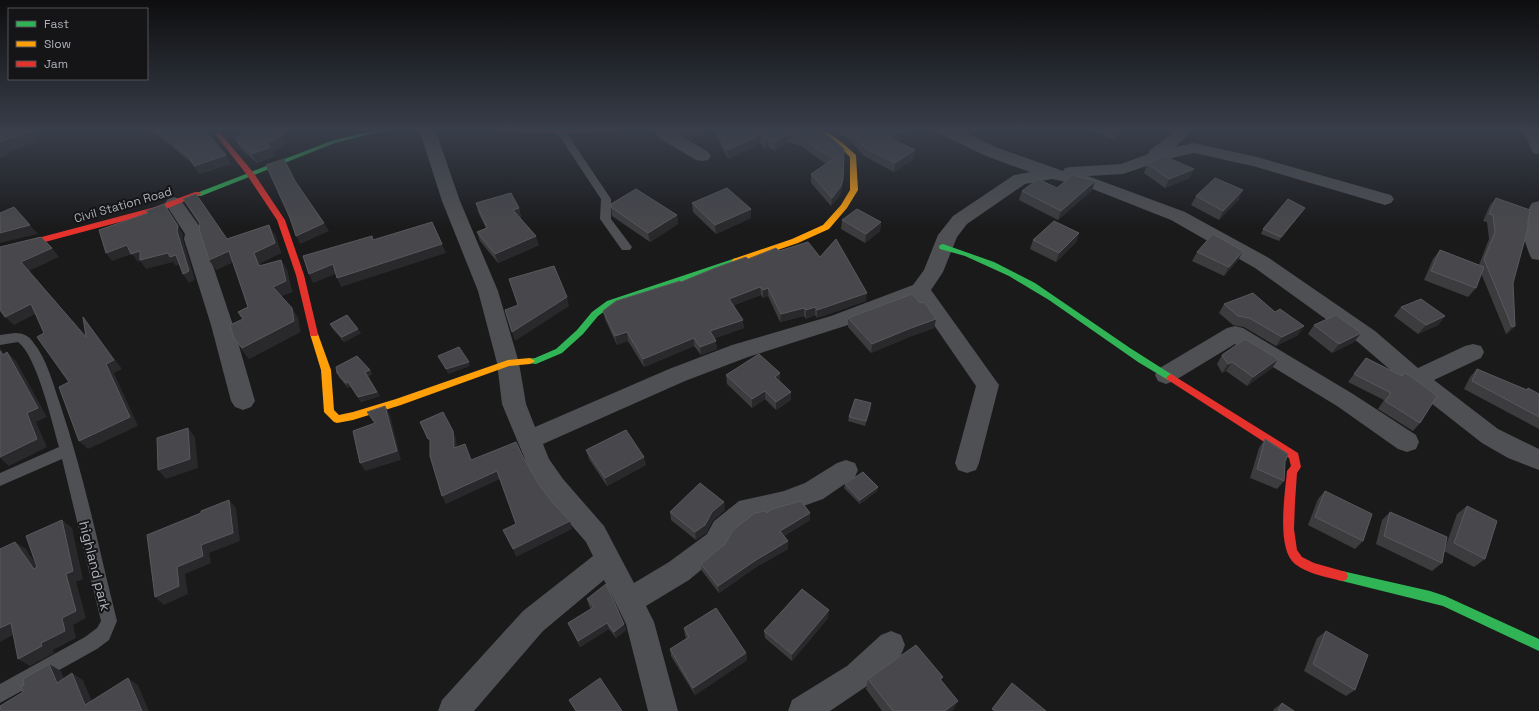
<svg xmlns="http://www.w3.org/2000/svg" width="1539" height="711" font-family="'Space Grotesk',sans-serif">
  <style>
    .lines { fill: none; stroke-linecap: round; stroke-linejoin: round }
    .lane { fill: #4f5053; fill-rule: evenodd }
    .street { fill: #4f5053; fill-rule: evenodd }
    .fast { fill: #30b455; fill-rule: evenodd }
    .slow { fill: #ff9f0a; fill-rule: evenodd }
    .jam { fill: #e5322d; fill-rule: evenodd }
    .wall { fill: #3c3c3e }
    .shaded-wall { fill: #29292b }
    .building { fill: #48484c; stroke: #58595d }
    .labels { text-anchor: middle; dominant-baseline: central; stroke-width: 4; stroke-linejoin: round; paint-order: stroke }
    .street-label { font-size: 12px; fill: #adb1ba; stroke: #151517 }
    .near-street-label { font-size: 14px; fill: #adb1ba; stroke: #151517 }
  </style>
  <rect width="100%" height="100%" fill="#1a1a1b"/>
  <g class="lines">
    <g class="lane">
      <path d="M558,129H564L611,199V219L632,247L630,250H622L600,219L601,199L556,131Z"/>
      <path d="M15,333C23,333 29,336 33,342C47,359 53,384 60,404C84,475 99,549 117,621L109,640L97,649L0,703V684L85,637L97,628L101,621L62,459L0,486V473L59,447C52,423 37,356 18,342L0,345V335Z"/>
    </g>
    <g class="street">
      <path d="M419,129H435L460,201L498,291L519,363L526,404L535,427L669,369L732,345L831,316L913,285L924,270L938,235L953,216L1014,175L1030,172L986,156L938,133L936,129H957L998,148L1063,171L1065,168L1071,167L1121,164L1148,154L1150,150L1171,134L1166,129H1186L1190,133L1175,147L1194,143L1257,157L1391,195L1394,199L1391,203L1385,205L1253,166L1194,153L1167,159L1123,174L1088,176L1185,212L1269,258L1375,331L1418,368L1465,346L1473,344L1481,346L1484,352L1481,358L1434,380L1498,429L1539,449V470L1508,458L1482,443L1408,385L1359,343L1255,268L1171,220L1085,186L1052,179L1025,184L967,224L957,237L943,272L931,290L999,385L979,463L976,470L967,473L958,470L955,463L976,386L916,299L845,326L748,357L685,381L543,444L549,459L563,479L604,526L634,583L669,562L707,534L714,521L739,501L784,491L805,483L837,463L846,460L855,463L858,470L855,477L823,499L784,513L755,519L732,537L725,550L689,580L646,606L654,622L678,711H648L626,624L604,580L543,631L474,711H438L442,700L523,611L593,556L586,542L545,495L527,464L502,404L497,363L478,291L442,201Z"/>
      <path d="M652,129H670L708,152L711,156L708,160L702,161L696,160L661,139Z"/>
      <path d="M1523,129H1539V154L1533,153Z"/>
      <path d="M174,197L180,199L205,234L204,239L233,325L255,401L251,407L243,410L235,407L231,401L211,325L184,239L185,234L165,203L168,199Z"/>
      <path d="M1539,201V260L1532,259C1528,253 1522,234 1523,227C1524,220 1528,209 1532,203Z"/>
      <path d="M1235,326L1243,328L1353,394L1416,435L1419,442L1416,449L1407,452L1398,449L1337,406L1235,344L1174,381L1166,384L1158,381L1155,375L1158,369L1227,328Z"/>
      <path d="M891,631L901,635L905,645L901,655L867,686L830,711H788L792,700L847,666L881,635Z"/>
    </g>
    <g class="fast">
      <path d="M379,129H389L388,130L335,143L201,196H198L194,194L331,141Z"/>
      <path d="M943,244L994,262L1035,283L1130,348L1174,376L1176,378L1174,380H1168L1138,362L1049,300L1009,276L965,256L940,249L939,247L940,245Z"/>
      <path d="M736,258L739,259L740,261L739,263L613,305L598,316L583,334L562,353L536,364L527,363L525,361L527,359L535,358L556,349L577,330L592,312L607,301Z"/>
      <path d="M1342,571L1430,591L1445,596L1539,639V651L1443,606L1338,580L1336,576L1338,572Z"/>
    </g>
    <g class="slow">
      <path d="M810,129C829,129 843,143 856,155L858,190L847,208L829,229L798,243L739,263H733L732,261L733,259L792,239L823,225L841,205L850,190V157L834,141L811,130Z"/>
      <path d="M314,331L318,334L331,370L334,410L339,415L353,412L396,399L508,360L530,358L535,361L530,364L509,366L401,405L353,420L337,423L334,422L324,412L321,370L310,334Z"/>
    </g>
    <g class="jam">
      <path d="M494,129H617L614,131L561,133L497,131Z"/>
      <path d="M218,132L220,133L253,172L285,220L304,275L318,334L317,336H311L310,334L296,275L277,220L247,175L215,134Z"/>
      <path d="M195,192H198L202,194L161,211L0,254V248L155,207Z"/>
      <path d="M1171,374L1298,453L1301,467L1297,473L1295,502L1294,529L1297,550L1302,557L1314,563L1346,572L1348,576L1346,580L1342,581C1326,577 1308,574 1295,564C1276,549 1285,494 1287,471L1291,466L1289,458L1168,380L1166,378L1168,376Z"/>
    </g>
  </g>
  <g class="wall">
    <path d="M151,129H204L231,164L199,174L194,165Z"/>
    <path d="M676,129H812L830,137L842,188L840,195L831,206L811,183V174L826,164L801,146L788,142L775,151L768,146L765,149L760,143L728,159L713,130L691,140L676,131Z"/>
    <path d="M828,129H923V131L897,141L915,150L914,159L894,172L864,156L852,142L835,131Z"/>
    <path d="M1087,129H1128L1114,140Z"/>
    <path d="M283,135L288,143L273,151L275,156L257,163L245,153L239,147L235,138Z"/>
    <path d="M1147,164L1190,178L1165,188L1144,173Z"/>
    <path d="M1095,181L1092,190L1058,220L1019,200L1022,191L1057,188Z"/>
    <path d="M1196,196L1239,199L1219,220L1191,205Z"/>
    <path d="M1496,198L1513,283L1515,326L1508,333L1506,334L1481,273L1476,288L1468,297L1424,280L1433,259L1440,250L1479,265L1489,239L1487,222L1483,221L1490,205Z"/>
    <path d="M183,199L227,239L275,235L281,253L260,263L261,266L281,260L287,270L292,292L281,296L298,318L300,332L249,359L234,338L243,319L238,312L248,307L233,262L216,270L199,224Z"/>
    <path d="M476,203L519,208L521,217H520L539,245L498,263L480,241L477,232L486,228L478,212Z"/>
    <path d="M692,203L751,209V218L716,234L693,212Z"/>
    <path d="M611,207L677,215L678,224L650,242L612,216Z"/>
    <path d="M1302,212L1279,241L1261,234L1263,229Z"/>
    <path d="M842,220L881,222L880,231L865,243L841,229Z"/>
    <path d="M1079,233L1076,242L1056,262L1030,249L1033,240Z"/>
    <path d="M779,251L820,257L866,301L817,318L815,315L806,319L804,316L780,322L768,296L763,298L761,295L734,305L744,328L715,338L717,349L701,355L694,346L644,367L628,341L617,345L605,319L603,311L681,282L748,259Z"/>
    <path d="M1243,251L1238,260L1224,276L1192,261L1197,252Z"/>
    <path d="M920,303L936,319L934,328L909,337L871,353L848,327V318Z"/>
    <path d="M1224,304L1275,312L1298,335L1276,346L1244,327L1233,325L1219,313Z"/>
    <path d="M1401,307L1445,316L1438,325L1418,334L1394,316Z"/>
    <path d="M330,324L361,333L344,342L332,328Z"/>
    <path d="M1314,325L1361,333L1354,342L1332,353L1308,334Z"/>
    <path d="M1222,355L1278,359L1272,368L1247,386L1226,371L1222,373L1217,364Z"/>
    <path d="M1366,358L1402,376L1405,373L1420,423L1413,431L1378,409L1384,400L1348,382Z"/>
    <path d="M1477,369L1526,390L1528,388L1539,394V429L1464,389L1470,377Z"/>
    <path d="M370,370L372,374L367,377L380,396L361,402L351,386L348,388L339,377L337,373Z"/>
    <path d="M726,375L780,381L791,392V400L776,410L765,399L752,408L727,384Z"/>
    <path d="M871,408L865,426L848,421L849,417Z"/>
    <path d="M1265,439L1285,462L1284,481L1277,489L1250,478L1259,448Z"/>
    <path d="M586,450L646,465L607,486L589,459Z"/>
    <path d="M845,484L878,487L877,491L860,504L844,488Z"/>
    <path d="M1325,491L1363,541L1355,549L1308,525L1318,499Z"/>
    <path d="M1467,506L1485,559L1474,567L1444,551L1442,563L1432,571L1376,544L1382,520L1390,512L1444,551L1457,514Z"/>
    <path d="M725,510L713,520L706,533L696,540L671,520L670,512Z"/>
    <path d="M767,513L810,520L784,536L788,549L756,567L719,593L702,571L701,564Z"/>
    <path d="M587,599L624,624L626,630L616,638L609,629L580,647L568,623L591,609L589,606Z"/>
    <path d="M828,618L792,661L765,638L764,631Z"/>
    <path d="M684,628L746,653L747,660L695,695L671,656L670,649L687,639L685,636Z"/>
    <path d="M1326,631L1355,690L1346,696L1304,671L1317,638Z"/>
    <path d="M943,677L941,680L953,711H882L866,689L868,679Z"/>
    <path d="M1282,703L1294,711H1273L1274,709Z"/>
  </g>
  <g class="shaded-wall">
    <path d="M29,129H56L35,136L39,142L6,153L9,155L0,158V142Z"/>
    <path d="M697,129H713V130L691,140L690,132Z"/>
    <path d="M909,129H923V131L887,145L888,137Z"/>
    <path d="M1118,129H1128L1114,140Z"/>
    <path d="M788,134V142L775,151V142Z"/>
    <path d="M283,135L288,143L273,151L275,156L257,163L252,154L266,143Z"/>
    <path d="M760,135V143L728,159L727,150Z"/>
    <path d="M768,138V146L765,149V140Z"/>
    <path d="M915,150L914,159L894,172L895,163Z"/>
    <path d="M226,155L231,164L199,174L194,166Z"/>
    <path d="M1194,169L1190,178L1165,188L1169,179Z"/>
    <path d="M843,179L842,188L840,195L831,206L832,198Z"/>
    <path d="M1095,181L1092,190L1058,220L1061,211Z"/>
    <path d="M1243,190L1239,199L1219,220L1223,211Z"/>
    <path d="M164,204L183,234V239L195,280L189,283L183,274Z"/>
    <path d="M519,208L521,217L516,218L513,210Z"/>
    <path d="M1305,208L1302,212L1279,241L1281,237Z"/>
    <path d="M751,209V218L716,234L715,225Z"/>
    <path d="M677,215L678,224L650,242L648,233Z"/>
    <path d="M881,222L880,231L865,243L866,234Z"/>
    <path d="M324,223L329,231L300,244L296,236Z"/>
    <path d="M30,225L38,234L0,243V233Z"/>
    <path d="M269,225L275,235L281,253L260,263L265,277L259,266L254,253Z"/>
    <path d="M1079,233L1076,242L1056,262L1059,253Z"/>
    <path d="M536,236L539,245L498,263L495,254Z"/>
    <path d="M442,244L446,253L341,287L337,278Z"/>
    <path d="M127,245L140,251L168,253L176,255L182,263L176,266L173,262L146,269L140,261L138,262L132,254L112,261L106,253Z"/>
    <path d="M52,248L59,257L29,271L21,262Z"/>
    <path d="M229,251L235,261L216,270L209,260Z"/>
    <path d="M1243,251L1238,260L1224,276L1229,267Z"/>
    <path d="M281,260L287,270L292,292L279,297L273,287Z"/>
    <path d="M333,264L338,273L313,283L309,274Z"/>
    <path d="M760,287L761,295L730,307L729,299Z"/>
    <path d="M768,288V296L763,298V290Z"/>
    <path d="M867,293L866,301L817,318V310Z"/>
    <path d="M567,297L569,306L515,341L512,332Z"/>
    <path d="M31,304L39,312L14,325L5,317Z"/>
    <path d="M815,307V315L806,319V310Z"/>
    <path d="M292,308L298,318L300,332L249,359L242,348Z"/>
    <path d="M804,308V316L780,322L781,314Z"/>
    <path d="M1445,316L1438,325L1418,334L1426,325Z"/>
    <path d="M83,317L90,326L122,369L114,373L138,426L88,449L79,441L106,364Z"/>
    <path d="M936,319L934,328L909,337L871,353L872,344L911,328Z"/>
    <path d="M743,320L744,328L711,340L710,331Z"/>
    <path d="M1304,326L1298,335L1276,346L1282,337Z"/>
    <path d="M1515,326L1508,333L1506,334L1512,327Z"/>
    <path d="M358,329L361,333L344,342L342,337Z"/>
    <path d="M627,332L628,341L617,345L615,336Z"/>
    <path d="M1361,333L1354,342L1332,353L1339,344Z"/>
    <path d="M694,338V346L644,367L643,359Z"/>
    <path d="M716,341L717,349L701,355L700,347Z"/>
    <path d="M0,348L12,363L3,355L0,351Z"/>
    <path d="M7,352L16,361L47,417L36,422L47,447L9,466L0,458V457L27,413Z"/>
    <path d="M1278,359L1272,368L1247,386L1253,377Z"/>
    <path d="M469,362L470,366L448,374L446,369Z"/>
    <path d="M1232,362L1226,371L1222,373L1228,364Z"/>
    <path d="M370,370L372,374L367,377L365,372Z"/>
    <path d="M780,373V382L775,377Z"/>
    <path d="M348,382L351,386L348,388L346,383Z"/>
    <path d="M765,391V399L752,408V399Z"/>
    <path d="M377,392L380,396L361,402L358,397Z"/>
    <path d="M791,392V400L776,410V402Z"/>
    <path d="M871,403V408L865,426L866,421Z"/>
    <path d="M385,406L390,415L401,460L365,471L360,463Z"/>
    <path d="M188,428L195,437L198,468L166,479L158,470Z"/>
    <path d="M453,431L456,438L458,456L454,448Z"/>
    <path d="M644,457L646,465L607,486L605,478Z"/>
    <path d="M497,471L500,479L446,504L442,496Z"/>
    <path d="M878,487L877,491L860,504V500Z"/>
    <path d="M229,500L236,508L240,541L209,553L211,563L185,574L188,594L164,605L155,597L177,567L201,545Z"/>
    <path d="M724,502L725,510L713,520L706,533L696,540L695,532L712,512Z"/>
    <path d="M810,513V520L780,538V531Z"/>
    <path d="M62,520L72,528L83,579L76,582L86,618L73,625L76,638L53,650L54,653L30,666L18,659L41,643L62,618L66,574Z"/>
    <path d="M570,521L572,529L516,557L513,549Z"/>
    <path d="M788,541V549L756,567L719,593L718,586L756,560Z"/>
    <path d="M15,542L26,549L44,577L34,569Z"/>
    <path d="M829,610L828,618L792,661V654Z"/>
    <path d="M11,623L22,630L0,642V628Z"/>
    <path d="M607,623L609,629L580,647L578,641Z"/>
    <path d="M624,624L626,630L616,638L614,632Z"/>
    <path d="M746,653L747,660L695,695L693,688Z"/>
    <path d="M49,664L61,671L68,689L57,683Z"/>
    <path d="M72,673L83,680L96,711L85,705Z"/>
    <path d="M128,678L138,685L149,711H142Z"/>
    <path d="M958,701L953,711H945Z"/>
  </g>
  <g class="building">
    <path d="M0,129H29L31,131L0,142Z"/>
    <path d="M155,129H204L226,155L194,166L190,158Z"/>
    <path d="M255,129H275L283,135L266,143L271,147L252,154L240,144L235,138Z"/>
    <path d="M685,129H697L690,132Z"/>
    <path d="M716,129H812L830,137L844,149L843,179L841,186L832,198L811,174L833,159L801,138L788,134L775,142L768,138L765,140L760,135L727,150Z"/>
    <path d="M845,129H909L888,137L915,150L895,163L865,148L852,133Z"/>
    <path d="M1164,156L1194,169L1169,179L1147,164Z"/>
    <path d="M284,159L295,181L324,223L296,236L290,218L266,165Z"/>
    <path d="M1072,175L1095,181L1061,211L1022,191L1038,179L1057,188Z"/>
    <path d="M1215,178L1243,190L1223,211L1196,196Z"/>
    <path d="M727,188L751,209L715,225L692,203Z"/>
    <path d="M636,189L677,215L648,233L611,207V204Z"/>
    <path d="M511,193L519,208L513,210L536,236L495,254L477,232L487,228L476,203Z"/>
    <path d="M196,194L227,239L269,225L275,243L254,253L259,266L281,260L286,281L273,287L292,308L294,321L242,348L234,338L230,325L243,319L238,312L248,307L229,251L209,260L199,229L200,223L183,199Z"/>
    <path d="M1496,198L1530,210L1528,220V228L1513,283L1515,326L1512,327L1484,259L1495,232L1493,215L1489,214Z"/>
    <path d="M1288,199L1305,208L1281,237L1263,229Z"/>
    <path d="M164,204L178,226L177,231L189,271L183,274L176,255L170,257L168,253L140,260V251L131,254L127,245L106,253L99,230L148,213L146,211Z"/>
    <path d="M14,207L30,225L0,233V213Z"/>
    <path d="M857,209L881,222L866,234L842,220Z"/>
    <path d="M1054,221L1079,233L1059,253L1033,240Z"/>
    <path d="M432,222L442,244L337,278L333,264L309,274L303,256L372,236L373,240Z"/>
    <path d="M1213,234L1243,251L1229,267L1197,252Z"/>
    <path d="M41,237L52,248L21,262L86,337L83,317L114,360L106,364L130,417L79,441L59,387L69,382L37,337L44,333L31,304L5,317L0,310V247Z"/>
    <path d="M836,239L867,293L817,310L815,307L806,310L804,308L781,314L768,288L763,290L760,287L729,299L743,320L710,331L716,341L700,347L694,338L643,359L627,332L615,336L603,311L616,301L680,281L681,282L715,268L746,257L748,259L776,248L779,251L808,242L820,257Z"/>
    <path d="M1440,250L1484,267L1476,288L1431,271Z"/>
    <path d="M554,266L567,297L512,332L505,310L518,305L509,279Z"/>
    <path d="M1253,293L1275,312L1280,309L1304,326L1282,337L1249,318L1238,316L1224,304Z"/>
    <path d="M912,294L920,303L924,302L936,319L911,328L872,344L848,318Z"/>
    <path d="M1421,299L1445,316L1426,325L1401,307Z"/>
    <path d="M347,315L358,329L342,337L330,324Z"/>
    <path d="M1336,315L1361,333L1339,344L1314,325Z"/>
    <path d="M1245,339L1278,359L1253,377L1232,362L1228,364L1222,355Z"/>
    <path d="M459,347L469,362L446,369L438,356Z"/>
    <path d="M0,351L3,355L7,352L38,408L27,413L37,439L0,457Z"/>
    <path d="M759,354L780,373L775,377L791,392L776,402L765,391L752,399L726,375Z"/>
    <path d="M357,356L370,370L365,372L377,392L358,397L348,382L346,383L337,373L336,367Z"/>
    <path d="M1366,358L1402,376L1405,373L1412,377L1437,396L1420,423L1385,401L1391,393L1354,374Z"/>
    <path d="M1477,369L1527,390L1528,388L1539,394V417L1472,381Z"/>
    <path d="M855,399L871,403L866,421L849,417Z"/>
    <path d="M385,406L397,451L360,463L353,431L375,423L367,412Z"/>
    <path d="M443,412L453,431L454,448L465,444L471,460L516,442L523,457L541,488L551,500L554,505H555L570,521L513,549L503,530L516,524L497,471L442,496L430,456V439H428L420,422Z"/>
    <path d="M188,428L190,459L158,470L157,438Z"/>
    <path d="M626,430L644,457L605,478L586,450Z"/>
    <path d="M1265,439L1288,454L1285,462L1284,481L1257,469Z"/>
    <path d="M863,472L878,487L860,500L845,484Z"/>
    <path d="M700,483L724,502L712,512L705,525L695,532L670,512Z"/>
    <path d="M1325,491L1372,514L1363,541L1315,517Z"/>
    <path d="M229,500L233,533L201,545L203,556L177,567L179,586L155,597L147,535L201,513V511Z"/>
    <path d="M801,501L810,513L780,531L788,541L756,560L718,586L701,564L725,544L733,530L755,513L765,511L767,513L772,509Z"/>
    <path d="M1467,506L1497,521L1485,559L1454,543Z"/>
    <path d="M1390,512L1447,537L1442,563L1384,536Z"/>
    <path d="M62,520L73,571L66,574L76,611L62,618L65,631L41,643L42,646L18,659L11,623L0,628V549L15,542L34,569L37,567L26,536Z"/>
    <path d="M606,584L624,624L614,632L607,623L578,641L568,623L594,607L587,599Z"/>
    <path d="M802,589L829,610L792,654L764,631Z"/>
    <path d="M716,608L746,653L693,688L670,649L689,637L684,628Z"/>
    <path d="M1326,631L1368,655L1355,690L1313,664Z"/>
    <path d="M916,645L943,677L940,679L958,701L945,711H893L868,679Z"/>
    <path d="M49,664L57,683L72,673L85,705L128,678L142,711H1L0,706L23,692L21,686L24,685L23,679Z"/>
    <path d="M600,678L622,711H576L569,700Z"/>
    <path d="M1012,683L1046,711H995L992,709Z"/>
    <path d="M1282,703L1294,711H1278Z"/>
  </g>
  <linearGradient id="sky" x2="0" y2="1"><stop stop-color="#0e0e0f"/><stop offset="0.57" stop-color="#383e4a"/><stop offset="1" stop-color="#383e4a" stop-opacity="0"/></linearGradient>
  <rect width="1539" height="228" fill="url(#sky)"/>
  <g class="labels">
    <g class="street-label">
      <text transform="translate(123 205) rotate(-16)">Civil Station Road</text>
    </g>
    <g class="near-street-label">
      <text transform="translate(95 566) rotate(76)">highland park</text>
    </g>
  </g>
  <rect x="8" y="8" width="140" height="72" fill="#151517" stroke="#525358"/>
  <rect x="16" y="21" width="20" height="6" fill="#30b455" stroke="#525358"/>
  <text x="44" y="28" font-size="12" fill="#adb1ba">Fast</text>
  <rect x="16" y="41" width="20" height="6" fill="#ff9f0a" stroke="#525358"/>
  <text x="44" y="48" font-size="12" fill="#adb1ba">Slow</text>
  <rect x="16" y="61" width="20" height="6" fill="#e5322d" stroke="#525358"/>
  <text x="44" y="68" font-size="12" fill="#adb1ba">Jam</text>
</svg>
